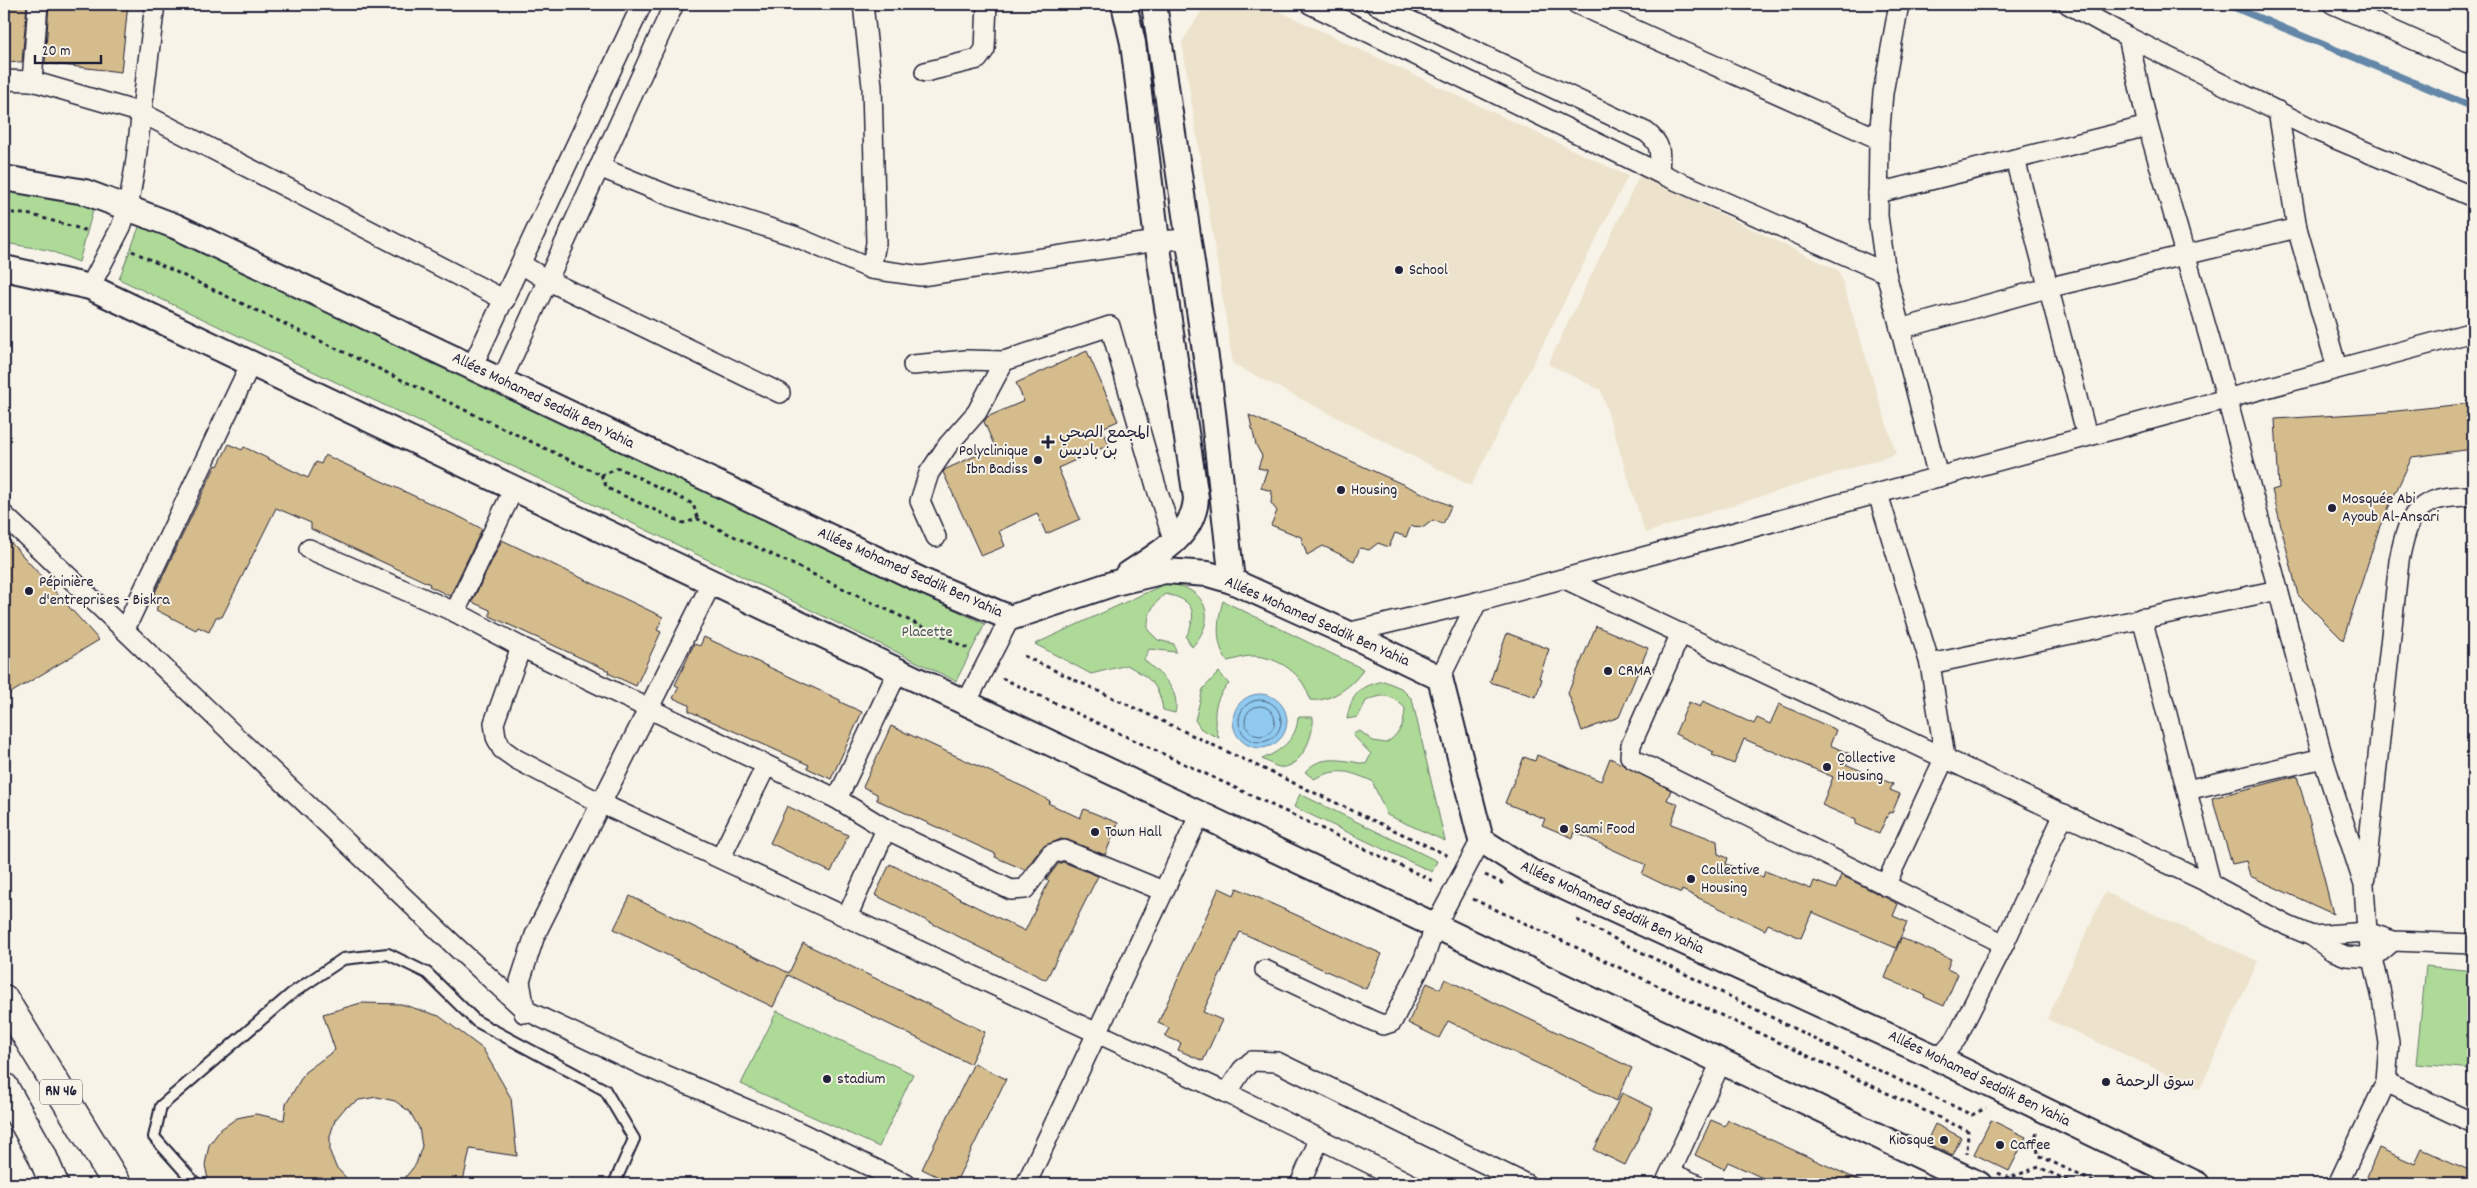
<svg xmlns="http://www.w3.org/2000/svg" width="2477" height="1188" font-family="Dekko,'Playpen Sans Arabic',sans-serif">
  <style>
    .built { fill: #ede2cc }
    .green { fill: #aeda98; stroke: #687e6a }
    .water { fill: #90caf0; stroke: #6487a8 }
    .lines { fill: none; stroke-linecap: round; stroke-linejoin: round }
    .shore { stroke: #4e6583; stroke-width: 1 }
    .stream { stroke: #6487a8; stroke-width: 7 }
    .building { fill: #d5bc8c; stroke: #22223b }
    .service-casing { stroke: #22223b; stroke-width: 14 }
    .minor-casing { stroke: #22223b; stroke-width: 22 }
    .tertiary-casing { stroke: #22223b; stroke-width: 28 }
    .primary-casing { stroke: #22223b; stroke-width: 31 }
    .path { stroke: #22223b; stroke-width: 3; stroke-dasharray: 4 4; stroke-linecap: butt }
    .service { stroke: #f7f3e8; stroke-width: 10 }
    .minor { stroke: #f7f3e8; stroke-width: 19 }
    .tertiary { stroke: #f7f3e8; stroke-width: 24 }
    .primary { stroke: #f7f3e8; stroke-width: 28 }
    .poi-dot { fill: #22223b; stroke: #f7f3e8; stroke-width: 2 }
    .labels { text-anchor: middle; dominant-baseline: central; stroke-width: 4; stroke-linejoin: round; paint-order: stroke }
    .shield { fill: #f7f3e8; stroke: #62616f; stroke-width: 1 }
    .shield-label { font-size: 15px; font-weight: bold; fill: #22223b }
    .poi-label { font-size: 16px; fill: #22223b; stroke: #f7f3e8; text-anchor: start }
    .street-label { font-size: 16px; fill: #22223b; stroke: #f7f3e8 }
    .park-label { font-size: 16px; fill: #4c5957; stroke: #f7f3e8 }
  </style>
  <rect width="100%" height="100%" fill="#f7f3e8"/>
  <filter id="ink" filterUnits="userSpaceOnUse"><feTurbulence type="fractalNoise" baseFrequency=".02" numOctaves="2"/><feDisplacementMap in="SourceGraphic" scale="10" xChannelSelector="R" yChannelSelector="G"/><feConvolveMatrix kernelMatrix="1 2 1 2 8 2 1 2 1" color-interpolation-filters="sRGB"/></filter>
  <g filter="url(#ink)">
    <g class="built">
      <path d="M1206,4H1264L1628,176L1471,486L1233,364L1182,42Z"/>
      <path d="M1640,175L1839,271L1896,454L1645,533L1601,390L1548,364Z"/>
      <path d="M2105,892L2258,961L2200,1089L2047,1019Z"/>
    </g>
    <g class="green">
      <path d="M4,185L94,206L79,262L48,250L4,243Z"/>
      <path d="M141,222L437,366L676,477L985,624L956,681L657,535L119,279Z"/>
      <path d="M1167,583C1206,588 1219,617 1192,647L1186,637C1199,612 1193,599 1165,594C1152,606 1147,613 1148,630L1158,640L1174,644L1176,652L1149,649L1144,660C1160,674 1181,689 1175,713L1163,710C1159,683 1149,678 1127,665L1091,674L1035,644Z"/>
      <path d="M1223,601L1363,669C1355,685 1329,703 1310,700C1304,674 1278,656 1251,656C1243,656 1235,660 1227,661C1215,643 1217,621 1223,601Z"/>
      <path d="M1219,672L1229,684C1213,698 1212,719 1219,738L1201,729L1195,720L1203,689Z"/>
      <path d="M1384,681L1401,688L1412,699L1445,841L1387,815L1372,781C1348,771 1338,767 1314,779L1305,772C1321,753 1345,761 1366,764L1371,754L1352,734L1360,731L1373,741L1386,743C1401,733 1404,725 1405,708C1390,694 1385,693 1366,701L1358,717L1347,719C1351,694 1360,686 1384,681Z"/>
      <path d="M1298,717H1313C1315,734 1300,771 1279,767C1274,766 1267,761 1262,759C1281,751 1297,739 1298,717Z"/>
      <path d="M1300,794L1437,861L1432,872L1294,807Z"/>
      <path d="M2426,966L2473,971V1069L2416,1064Z"/>
      <path d="M777,1011L913,1074L879,1147L741,1084Z"/>
    </g>
    <circle class="water" cx="1260" cy="721" r="27"/>
    <g class="lines">
      <g class="shore">
        <circle cx="1260" cy="721" r="21"/>
        <circle cx="1260" cy="721" r="15"/>
      </g>
      <path class="stream" d="M2226,4L2473,107"/>
    </g>
    <g class="building">
      <path d="M4,4H27L22,62L4,61Z"/>
      <path d="M49,4H128L121,72L45,63Z"/>
      <path d="M1087,351L1118,421L1102,428L1109,445L1058,468L1080,519L1046,534L1037,513L999,531L1005,546L981,556L943,472L946,469L995,447L984,422L987,417L1024,401L1016,383Z"/>
      <path d="M2473,403V449L2412,457L2380,526L2343,640L2298,595L2272,490L2279,488L2275,419L2387,412Z"/>
      <path d="M1249,415L1451,506L1443,524L1433,520L1424,527L1411,526L1406,537L1395,533L1389,547L1378,543L1369,550L1360,548L1354,561L1323,546L1307,555L1301,537L1271,525L1277,511L1271,503L1272,491L1261,488L1267,470L1258,468L1262,456L1256,445Z"/>
      <path d="M229,444L242,450L244,447L308,478L316,462L321,464L325,455L462,518L482,529L450,596L429,586L430,584L311,529V523L276,508L222,617H216L209,632L198,627L196,630L156,610L158,604L151,601L216,465L218,466Z"/>
      <path d="M4,535L99,640L4,697Z"/>
      <path d="M502,540L663,617L657,630L661,632L636,686L608,673L609,671L490,616V610L472,602Z"/>
      <path d="M1596,626L1648,648L1619,717L1582,731L1568,693Z"/>
      <path d="M1507,633L1549,649L1539,678L1542,679L1536,697L1490,682Z"/>
      <path d="M704,637L840,700V702L862,712L831,779L807,768L809,765L689,711V705L673,698L679,687L675,685L694,644L700,646Z"/>
      <path d="M1703,701L1754,724L1757,718L1770,724L1779,704L1836,730L1830,745L1850,754L1845,764L1893,784L1890,790L1900,794L1892,813L1889,812L1879,834L1855,824L1856,820L1822,805L1833,777L1744,739L1734,764L1712,755L1714,752L1675,734L1689,702L1700,707Z"/>
      <path d="M891,726L1028,789L1050,801L1048,803L1080,818L1084,809L1118,823L1105,855L1068,840L1061,839L1042,847L1025,870L995,857L996,854L877,800V794L863,787Z"/>
      <path d="M1537,755L1601,781L1610,758L1671,790L1667,800L1678,804L1671,824L1717,841L1718,854L1728,858L1726,864L1763,877L1765,871L1811,889L1814,881L1836,889L1841,875L1898,904L1893,916L1907,922L1896,948L1812,912L1801,938L1768,924L1765,930L1682,890L1681,893L1642,874L1646,865L1575,832L1573,838L1542,825L1545,819L1505,803L1524,757L1535,761Z"/>
      <path d="M2297,776L2308,815L2333,914L2250,876L2246,861L2232,864L2212,798Z"/>
      <path d="M787,806L848,835L831,872L770,843Z"/>
      <path d="M1063,862L1098,876L1046,980L875,895L890,864L1025,931L1049,881L1046,880L1058,864Z"/>
      <path d="M1219,888L1234,895L1237,888L1382,954L1366,989L1240,932L1203,1012L1222,1020L1203,1061L1178,1050L1181,1043L1165,1036L1169,1028L1158,1023Z"/>
      <path d="M630,896L789,973L803,943L985,1032L970,1064L788,975L773,1007L614,929Z"/>
      <path d="M1901,938L1951,959L1947,969L1958,974L1944,1006L1924,997L1925,995L1885,978Z"/>
      <path d="M1445,979L1632,1068L1616,1101L1448,1021L1439,1038L1408,1023L1427,983L1440,989Z"/>
      <path d="M361,1003L401,1004L439,1016L483,1049L511,1098L517,1156L470,1149L464,1177L458,1184H400L416,1164L422,1146L419,1128L410,1112L395,1101L377,1097L359,1100L345,1108L335,1120L330,1136V1152L336,1167L352,1184H209L205,1165L209,1145L221,1129L237,1118L256,1114L284,1120L286,1104L305,1072L335,1050L323,1014Z"/>
      <path d="M974,1063L1006,1079L955,1184H953L922,1169Z"/>
      <path d="M1622,1093L1653,1108L1625,1165L1594,1150Z"/>
      <path d="M1711,1120L1725,1126L1728,1120L1867,1184H1776L1728,1162L1724,1169L1695,1155Z"/>
      <path d="M1991,1120L2026,1137L2009,1171L1974,1154Z"/>
      <path d="M1935,1124L1961,1137L1953,1155L1926,1143Z"/>
      <path d="M2379,1148L2415,1164L2422,1149L2473,1172V1184H2364Z"/>
    </g>
    <g class="lines">
      <g class="service-casing">
        <path id="service" d="M196,1184L154,1137L161,1106L291,994L343,959L388,954L427,973L476,1021L605,1090L634,1139L614,1184"/>
      </g>
      <g class="minor-casing">
        <g id="minor">
          <path d="M863,4L872,86L876,243L871,269L921,276L1157,241L1188,239"/>
          <path d="M1310,4L1659,173L1886,273"/>
          <path d="M1375,4L1646,132C1663,145 1660,153 1659,173"/>
          <path d="M1577,4L1879,139"/>
          <path d="M1899,4L1883,93L1879,139L1878,216L1886,273L1938,477"/>
          <path d="M2068,4L2128,37L2317,131L2473,197"/>
          <path d="M2333,4L2473,66"/>
          <path d="M2128,37L2148,126"/>
          <path d="M925,72L978,59L985,49L987,4"/>
          <path d="M4,80L32,81L142,113L505,300"/>
          <path d="M32,81L38,4"/>
          <path d="M2278,111L2297,228L2337,368"/>
          <path d="M2015,159L2087,436"/>
          <path d="M599,167L673,197L794,236L871,269"/>
          <path d="M1878,193L2148,126L2227,399L2323,758L2364,885L2367,932L2382,998L2389,1043L2386,1082L2338,1184"/>
          <path d="M521,264L547,280L780,393"/>
          <path d="M90,287L121,227L128,207L135,167L155,4"/>
          <path d="M1900,329L2047,288L2297,228"/>
          <path d="M913,365L966,360L1004,361"/>
          <path d="M472,367L642,4"/>
          <path d="M501,382L674,4"/>
          <path d="M1878,494L1930,664L1945,757L1885,886"/>
          <path d="M4,515L457,948L525,1010L644,1066L789,1127L906,1184"/>
          <path d="M936,537L920,501L929,473L948,445L977,412L1004,361L1110,326L1156,486L1174,542"/>
          <path d="M309,549L455,612L521,647L494,723L496,737L502,749L516,759L602,804L1227,1093L1242,1070L1252,1061L1277,1062L1526,1184"/>
          <path d="M1565,579L2211,884L2288,926L2312,936L2331,950L2346,956L2373,958L2393,941"/>
          <path d="M455,612L514,488"/>
          <path d="M2142,618L2211,884"/>
          <path d="M125,629L251,363"/>
          <path d="M1347,633L1477,602L2473,332"/>
          <path d="M1681,633L1631,745L1630,756L1633,759L2004,944"/>
          <path d="M521,647L837,799L886,829L1011,890L1025,889L1051,854L1064,850L1163,891"/>
          <path d="M1930,664L2278,590"/>
          <path d="M1440,678L1477,602"/>
          <path d="M966,703L1010,618"/>
          <path d="M2187,790L2323,758"/>
          <path d="M837,799L898,671"/>
          <path d="M721,857L766,766"/>
          <path d="M2365,878L2399,561C2409,510 2418,496 2473,496"/>
          <path d="M847,917L886,829"/>
          <path d="M2312,936L2367,932L2393,941L2473,944"/>
          <path d="M1265,970L1373,1021L1383,1025L1392,1022L1424,959L1435,926L1481,840"/>
          <path d="M524,1013L525,1010L520,981L535,935L712,582"/>
          <path d="M1939,1059L1956,1039L2004,944L2064,814"/>
          <path d="M2386,1082L2473,1123"/>
          <path d="M1227,1093L1411,1184"/>
          <path d="M1671,1173L1696,1184"/>
          <path d="M1026,1184L1200,814"/>
          <path d="M1300,1184L1319,1140"/>
          <path d="M1665,1184L1721,1062"/>
        </g>
      </g>
      <g class="tertiary-casing">
        <g id="tertiary">
          <path d="M1124,4L1133,43L1157,241L1196,498C1194,537 1156,555 1127,575"/>
          <path d="M1154,4L1210,385L1232,581"/>
          <path d="M4,178L85,192L175,226L925,582L1010,618L1115,583L1165,571L1208,574L1232,581L1347,633L1440,678L1481,840L1531,872L1939,1059L2197,1184"/>
          <path d="M4,268L90,287L1979,1184"/>
        </g>
      </g>
      <g class="primary-casing">
        <g id="primary">
          <path d="M4,999L117,1184"/>
          <path d="M4,1087L42,1155L54,1184"/>
        </g>
      </g>
      <g class="path">
        <path d="M4,212L32,215L88,231"/>
        <path d="M132,251L601,475L607,488L683,523L698,519L971,650"/>
        <path d="M601,475L619,468L693,504L698,519"/>
        <path d="M1024,656L1451,857"/>
        <path d="M1002,678L1435,882"/>
        <path d="M1485,875L1504,884"/>
        <path d="M1473,899L1968,1131L1967,1154"/>
        <path d="M1577,920L1845,1054L1972,1115L1986,1108"/>
        <path d="M2036,1133L2038,1155L2098,1184"/>
        <path d="M1998,1173L2009,1178L2039,1167L2074,1184"/>
      </g>
      <use href="#service" class="service"/>
      <use href="#minor" class="minor"/>
      <use href="#tertiary" class="tertiary"/>
      <use href="#primary" class="primary"/>
    </g>
  </g>
  <g class="poi-dot">
    <circle cx="1399" cy="270" r="5"/>
    <path d="M1045.5 434.5h5v5h5v5h-5v5h-5v-5h-5v-5h5z"/>
    <circle cx="1038" cy="460" r="5"/>
    <circle cx="1341" cy="490" r="5"/>
    <circle cx="2332" cy="508" r="5"/>
    <circle cx="29" cy="591" r="5"/>
    <circle cx="1608" cy="671" r="5"/>
    <circle cx="1827" cy="767" r="5"/>
    <circle cx="1564" cy="829" r="5"/>
    <circle cx="1095" cy="832" r="5"/>
    <circle cx="1691" cy="879" r="5"/>
    <circle cx="827" cy="1079" r="5"/>
    <circle cx="2106" cy="1082" r="5"/>
    <circle cx="1944" cy="1140" r="5"/>
    <circle cx="2000" cy="1145" r="5"/>
  </g>
  <g class="labels">
    <rect class="shield" x="40" y="1079.5" width="42" height="25" rx="4"/>
    <g class="shield-label">
      <text x="61" y="1092">RN 46</text>
    </g>
    <g class="poi-label">
      <text x="1409" y="270">School</text>
      <text x="1059" y="433">المجمع الصحي<tspan x="1059" dy="18">بن باديس</tspan></text>
      <text x="1028" y="451" text-anchor="end">Polyclinique<tspan x="1028" dy="18">Ibn Badiss</tspan></text>
      <text x="1351" y="490">Housing</text>
      <text x="2342" y="499">Mosquée Abi<tspan x="2342" dy="18">Ayoub Al-Ansari</tspan></text>
      <text x="39" y="582">Pépinière<tspan x="39" dy="18">d'entreprises - Biskra</tspan></text>
      <text x="1618" y="671">CRMA</text>
      <text x="1837" y="758">ِCollective<tspan x="1837" dy="18">Housing</tspan></text>
      <text x="1574" y="829">Sami Food</text>
      <text x="1105" y="832">Town Hall</text>
      <text x="1701" y="870">Collective<tspan x="1701" dy="18">Housing</tspan></text>
      <text x="837" y="1079">stadium</text>
      <text x="2116" y="1082">سوق الرحمة</text>
      <text x="1934" y="1140" text-anchor="end">Kiosque</text>
      <text x="2010" y="1145">Caffee</text>
    </g>
    <g class="street-label">
      <text transform="translate(543 401) rotate(26)">Allées Mohamed Seddik Ben Yahia</text>
      <text transform="translate(910 573) rotate(24)">Allées Mohamed Seddik Ben Yahia</text>
      <text transform="translate(1317 622) rotate(24)">Allées Mohamed Seddik Ben Yahia</text>
      <text transform="translate(1612 908) rotate(25)">Allées Mohamed Seddik Ben Yahia</text>
      <text transform="translate(1979 1079) rotate(26)">Allées Mohamed Seddik Ben Yahia</text>
    </g>
    <g class="park-label">
      <text x="927" y="632">Placette</text>
    </g>
  </g>
  <rect width="2477" height="1188" fill="none" stroke="#f7f3e8" stroke-width="20"/>
  <rect x="10" y="10" width="2457" height="1168" fill="none" stroke="#22223b" stroke-width="2" filter="url(#ink)"/>
  <path d="M35 55v8h66v-8" fill="none" stroke="#22223b" stroke-width="2.5"/>
  <text x="42" y="55" font-size="15" fill="#22223b" stroke="#f7f3e8" stroke-width="4" paint-order="stroke">20 m</text>
</svg>
